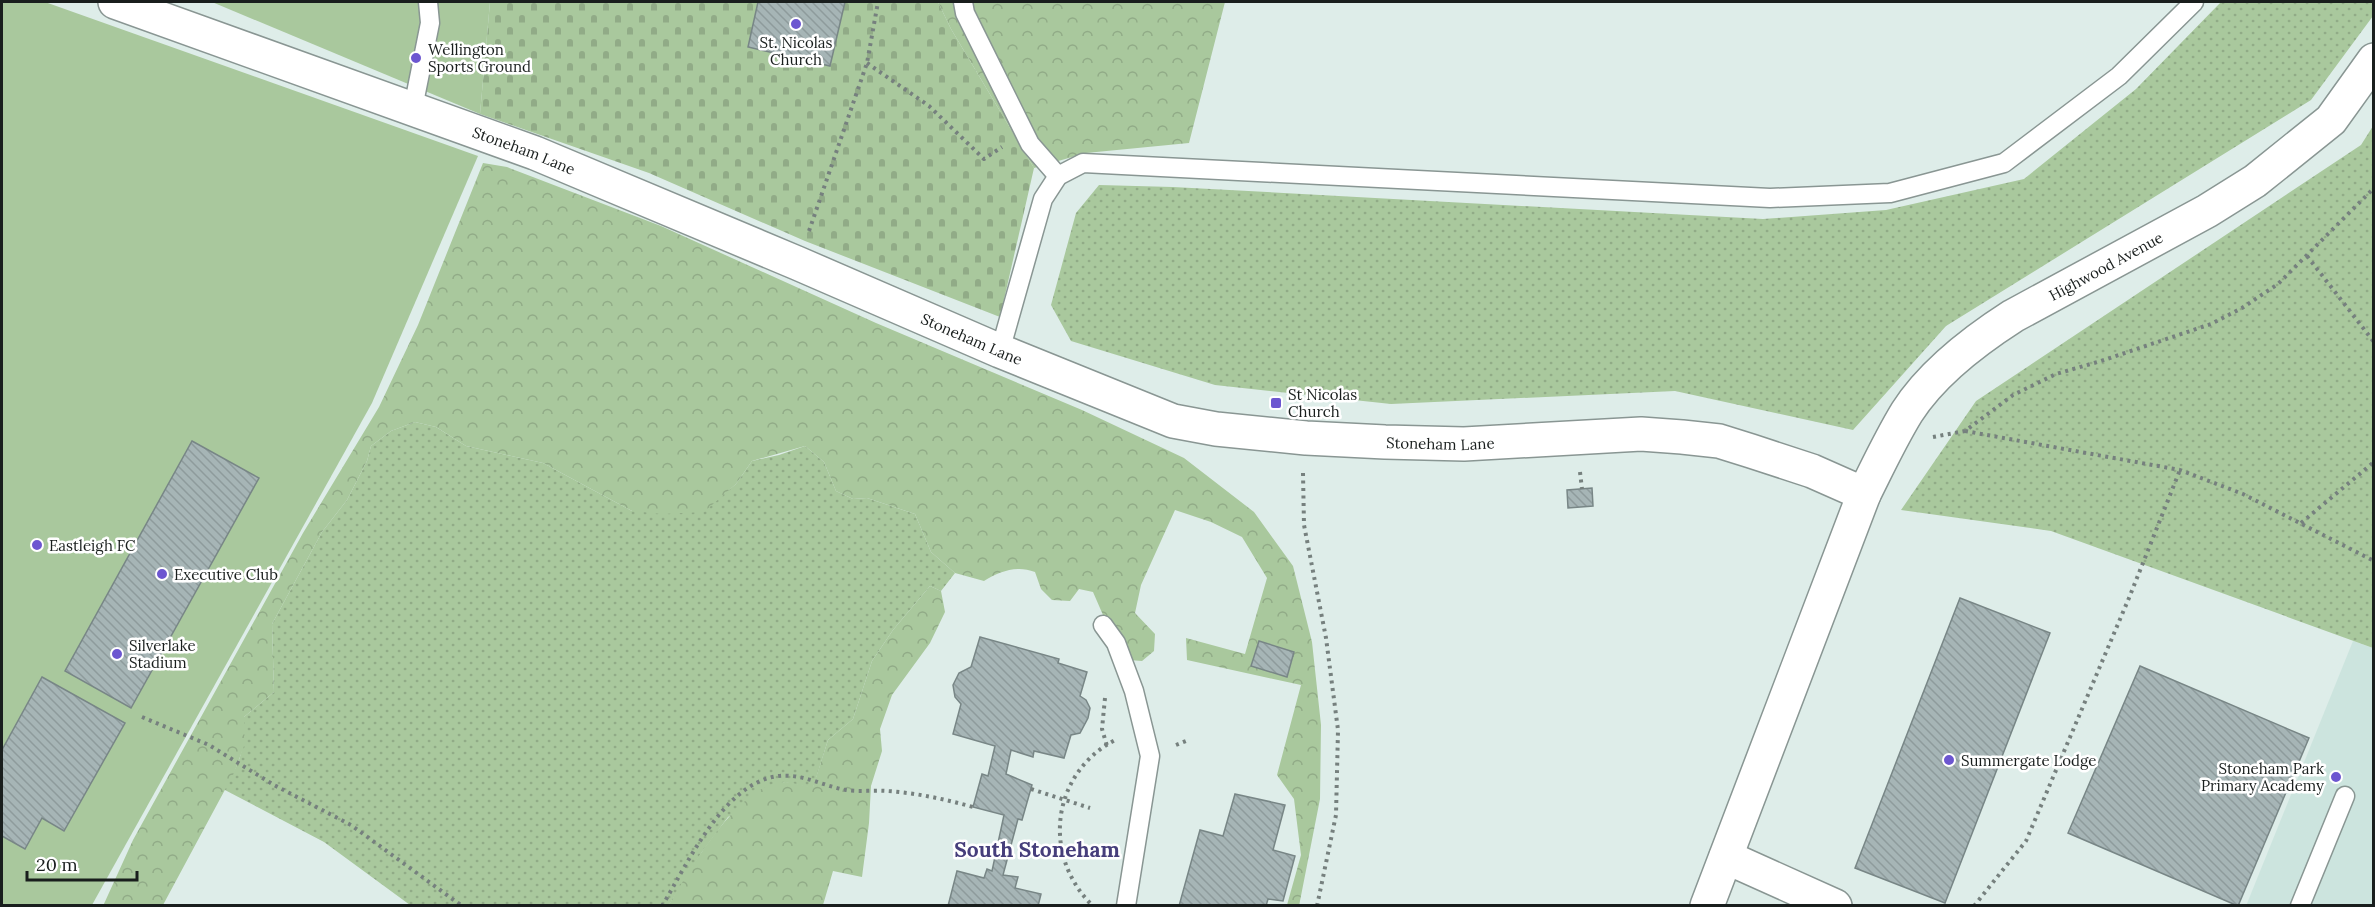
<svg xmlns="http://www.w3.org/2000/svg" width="2375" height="907" font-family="Lora,serif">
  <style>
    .built { fill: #cce4de }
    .grass { fill: url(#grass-dots) }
    .forest { fill: url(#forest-crowns) }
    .cemetery { fill: url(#cemetery-stones) }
    .park { fill: #a9c89d }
    .building { fill: url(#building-back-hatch); stroke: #788686; stroke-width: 1.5 }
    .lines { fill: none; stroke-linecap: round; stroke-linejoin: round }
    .service-casing { stroke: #899693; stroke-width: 21 }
    .minor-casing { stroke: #899693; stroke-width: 36 }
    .tertiary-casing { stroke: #899693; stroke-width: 36 }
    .path { stroke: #76807e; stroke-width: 4; stroke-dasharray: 3 4.5; stroke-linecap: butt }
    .service { stroke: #fff; stroke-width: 18 }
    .minor { stroke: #fff; stroke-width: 33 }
    .tertiary { stroke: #fff; stroke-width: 33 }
    .poi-dot { fill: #6c56d0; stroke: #fff; stroke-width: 2 }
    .labels { text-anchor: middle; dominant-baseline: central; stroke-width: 5; stroke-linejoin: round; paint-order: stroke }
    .poi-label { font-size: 15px; fill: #191e1d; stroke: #fff; text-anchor: start }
    .street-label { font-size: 15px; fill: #191e1d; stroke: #fff }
    .district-label { font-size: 21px; font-weight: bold; fill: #463e7b; stroke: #fff }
  </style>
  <defs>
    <pattern id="grass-dots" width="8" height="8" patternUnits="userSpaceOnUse" patternTransform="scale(1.5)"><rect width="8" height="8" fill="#a9c89d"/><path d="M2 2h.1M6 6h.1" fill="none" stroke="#91ab87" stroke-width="1.8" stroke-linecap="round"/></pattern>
    <pattern id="forest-crowns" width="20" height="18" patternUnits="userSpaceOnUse" patternTransform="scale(1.5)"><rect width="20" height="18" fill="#a9c89d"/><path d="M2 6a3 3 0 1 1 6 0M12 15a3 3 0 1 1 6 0" fill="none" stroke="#91ab87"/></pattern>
    <pattern id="cemetery-stones" width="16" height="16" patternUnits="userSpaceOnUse" patternTransform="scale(1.5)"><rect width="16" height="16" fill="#a9c89d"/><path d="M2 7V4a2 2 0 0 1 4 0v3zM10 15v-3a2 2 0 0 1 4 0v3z" fill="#91ab87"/></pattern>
    <pattern id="building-back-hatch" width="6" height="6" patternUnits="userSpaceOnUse" patternTransform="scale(1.5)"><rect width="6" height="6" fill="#a6b5b6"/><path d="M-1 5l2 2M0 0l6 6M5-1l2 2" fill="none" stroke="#8e9b9c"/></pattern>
  </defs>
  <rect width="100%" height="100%" fill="#deede9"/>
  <path class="built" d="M2353,641L2373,648V905L2246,906Z"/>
  <g class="grass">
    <path d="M2221,2H2373V16L2311,100L1946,326L1853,430L1675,391L1391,404L1215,385L1071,341L1051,305L1076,213L1099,185L1173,187L1763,219L1886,210L2024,179L2136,89Z"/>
    <path d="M2373,126V648L2051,531L1901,510L1976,401L2361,145Z"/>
    <path d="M415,422L436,427L466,446L543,463L632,511L720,497L736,484L752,461L779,455L805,446L824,462L836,491L853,499L867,498L915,514L931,552L955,573L941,591L930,586L893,630L872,661L853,719L828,740L813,788L784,782L728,817L702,852L669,905H410L324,842L223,789C242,761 244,750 244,717L274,692L272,624L322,532L347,500L367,461L371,446L391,431Z"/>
  </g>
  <g class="forest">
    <path d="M938,2H1225L1189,143L1086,153L1034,168L951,29Z"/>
    <path d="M483,163L507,167L661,226L876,323L1082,410L1184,458L1254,512L1293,566L1312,642L1321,725L1320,799L1299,906L1287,905L1301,855L1294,799L1277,775L1301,685L1187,660L1186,638L1245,654L1267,578L1242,537L1211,522L1175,510L1141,585L1135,613L1155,634L1154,651L1142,661L1129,660L1120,637L1103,615L1093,592L1079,589L1070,601L1052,600L1041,589L1035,572C1017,565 1000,571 984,581L955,573L931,552L915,514L867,498L853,499L836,491L824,462L805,446L752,461L736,484L704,512L662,514L632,511L543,463L466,446L436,427L415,422L391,431L371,446L367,461L347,500L322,532L272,624L274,692L244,717V746L234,773L163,905L103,906L133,840L191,735L303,533L379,407L418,325Z"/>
    <path d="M930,586L941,591L945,612L930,643L892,695L880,729L882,751L871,786L869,823L862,877L833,871L823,905H669C689,871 740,781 786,782C794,783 804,786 813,787L828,740L853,719L872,661L893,630Z"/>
  </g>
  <path class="cemetery" d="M490,2H938L951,29L1034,168L1000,317L805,241L649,173L480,114Z"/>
  <g class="park">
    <path d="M2,2H45L478,156L372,403L92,905L2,906Z"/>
    <path d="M212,2H490L480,114Z"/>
  </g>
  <g class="building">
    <path d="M758,2H845L830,66L748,47Z"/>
    <path d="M192,441L259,478L131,708L65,671Z"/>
    <path d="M1592,488L1593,506L1568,508L1567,490Z"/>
    <path d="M1960,598L2050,633L1945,903L1855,868Z"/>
    <path d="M980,637L1059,659L1058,663L1087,672L1080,696L1086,700L1090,708L1088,718L1080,733L1071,735L1064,758L1034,751L1033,757L1011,750L1006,774L1032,785L1022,820L1018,819L1003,875L1018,877L1015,888L1041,894L1038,906H948L957,871L984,878L987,869L992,871L1004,815L973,807L982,774L988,776L995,746L953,734L961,704L955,697L953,685L959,673L971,667Z"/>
    <path d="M1259,641L1294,652L1287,677L1251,666Z"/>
    <path d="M2140,666L2309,738L2238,906L2068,833Z"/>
    <path d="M42,677L125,723L64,831L42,818L25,849L2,836V750Z"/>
    <path d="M1235,794L1285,805L1273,850L1295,856L1283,901L1268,899L1266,906H1179L1200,830L1223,836Z"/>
  </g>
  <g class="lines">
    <g class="service-casing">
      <g id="service">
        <path d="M963,2L965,13L1030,144L1058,176"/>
        <path d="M413,108L430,23L428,2"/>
        <path d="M1000,351L1043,199L1058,176L1083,163L1770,198L1890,193L2004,163L2119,76L2194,2"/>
        <path d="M1103,625L1116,643L1134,691L1150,756L1126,906"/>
        <path d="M2300,906L2345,796"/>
      </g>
    </g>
    <g class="minor-casing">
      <g id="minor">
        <path id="s1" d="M1864,494C1878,466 1891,438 1907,412C1932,373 1974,341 2013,316L2207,211L2255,181L2331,120L2374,60"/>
        <path d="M1726,857L1835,906"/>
      </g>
    </g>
    <g class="tertiary-casing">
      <g id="tertiary">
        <path id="s2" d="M115,2L535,153L797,263L1000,351L1173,421L1216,429L1306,438L1385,442L1464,444L1641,434L1682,437L1719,441L1751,451L1812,471L1864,494L1707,906"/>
      </g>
    </g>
    <g class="path">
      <path d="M867,63L929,106L984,159L1002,147"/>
      <path d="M809,231L867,63L878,2"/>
      <path d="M2307,256L2374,342"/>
      <path d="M1965,431L2180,470L2243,494L2374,561"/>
      <path d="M1933,437L1965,431L2013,395L2056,374L2101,361L2211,324L2242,308L2278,284L2374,188"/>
      <path d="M1580,472L1582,489"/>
      <path d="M1303,473L1304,525L1326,638L1338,730L1336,815L1317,906"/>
      <path d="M2301,523L2374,462"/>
      <path d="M1105,698L1102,729L1107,746"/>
      <path d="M142,717L209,745L274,785L351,825L462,906"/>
      <path d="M1176,745L1186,741"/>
      <path d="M1031,789L1090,808"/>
      <path d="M1090,903C1041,852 1053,771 1117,739"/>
      <path d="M662,906C689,862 729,769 792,776C811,778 828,787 846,790C859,792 874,790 887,791C917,793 944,799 973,807"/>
      <path d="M1974,906L2026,841L2129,598L2180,470"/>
    </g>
    <use href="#service" class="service"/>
    <use href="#minor" class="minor"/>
    <use href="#tertiary" class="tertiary"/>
  </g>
  <g class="poi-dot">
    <circle cx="796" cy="24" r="6"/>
    <circle cx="416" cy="58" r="6"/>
    <rect x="1270" y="397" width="12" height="12" rx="3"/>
    <circle cx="37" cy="545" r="6"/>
    <circle cx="162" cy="574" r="6"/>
    <circle cx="117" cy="654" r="6"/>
    <circle cx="1949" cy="760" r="6"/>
    <circle cx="2336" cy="777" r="6"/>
  </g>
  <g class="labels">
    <g class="poi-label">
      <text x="796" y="42" text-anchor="middle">St. Nicolas<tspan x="796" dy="17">Church</tspan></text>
      <text x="428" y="49">Wellington<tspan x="428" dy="17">Sports Ground</tspan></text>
      <text x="1288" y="394">St Nicolas<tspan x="1288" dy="17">Church</tspan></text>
      <text x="49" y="545">Eastleigh FC</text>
      <text x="174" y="574">Executive Club</text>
      <text x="129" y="645">Silverlake<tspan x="129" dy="17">Stadium</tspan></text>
      <text x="1961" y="760">Summergate Lodge</text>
      <text x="2324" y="768" text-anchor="end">Stoneham Park<tspan x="2324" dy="17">Primary Academy</tspan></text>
    </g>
    <g class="street-label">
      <text stroke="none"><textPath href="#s2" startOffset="435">Stoneham Lane</textPath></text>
      <text stroke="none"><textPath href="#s1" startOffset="342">Highwood Avenue</textPath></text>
      <text stroke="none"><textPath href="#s2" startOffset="921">Stoneham Lane</textPath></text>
      <text stroke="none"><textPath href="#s2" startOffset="1407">Stoneham Lane</textPath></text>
    </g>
    <g class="district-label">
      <text x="1037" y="849">South Stoneham</text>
    </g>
  </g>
  <rect width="2375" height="907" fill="none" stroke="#191e1d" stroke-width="6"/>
  <path d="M27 871v9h110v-9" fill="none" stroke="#191e1d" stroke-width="3"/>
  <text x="36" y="871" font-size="18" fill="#191e1d" stroke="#ffffff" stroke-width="4.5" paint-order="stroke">20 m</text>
</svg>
